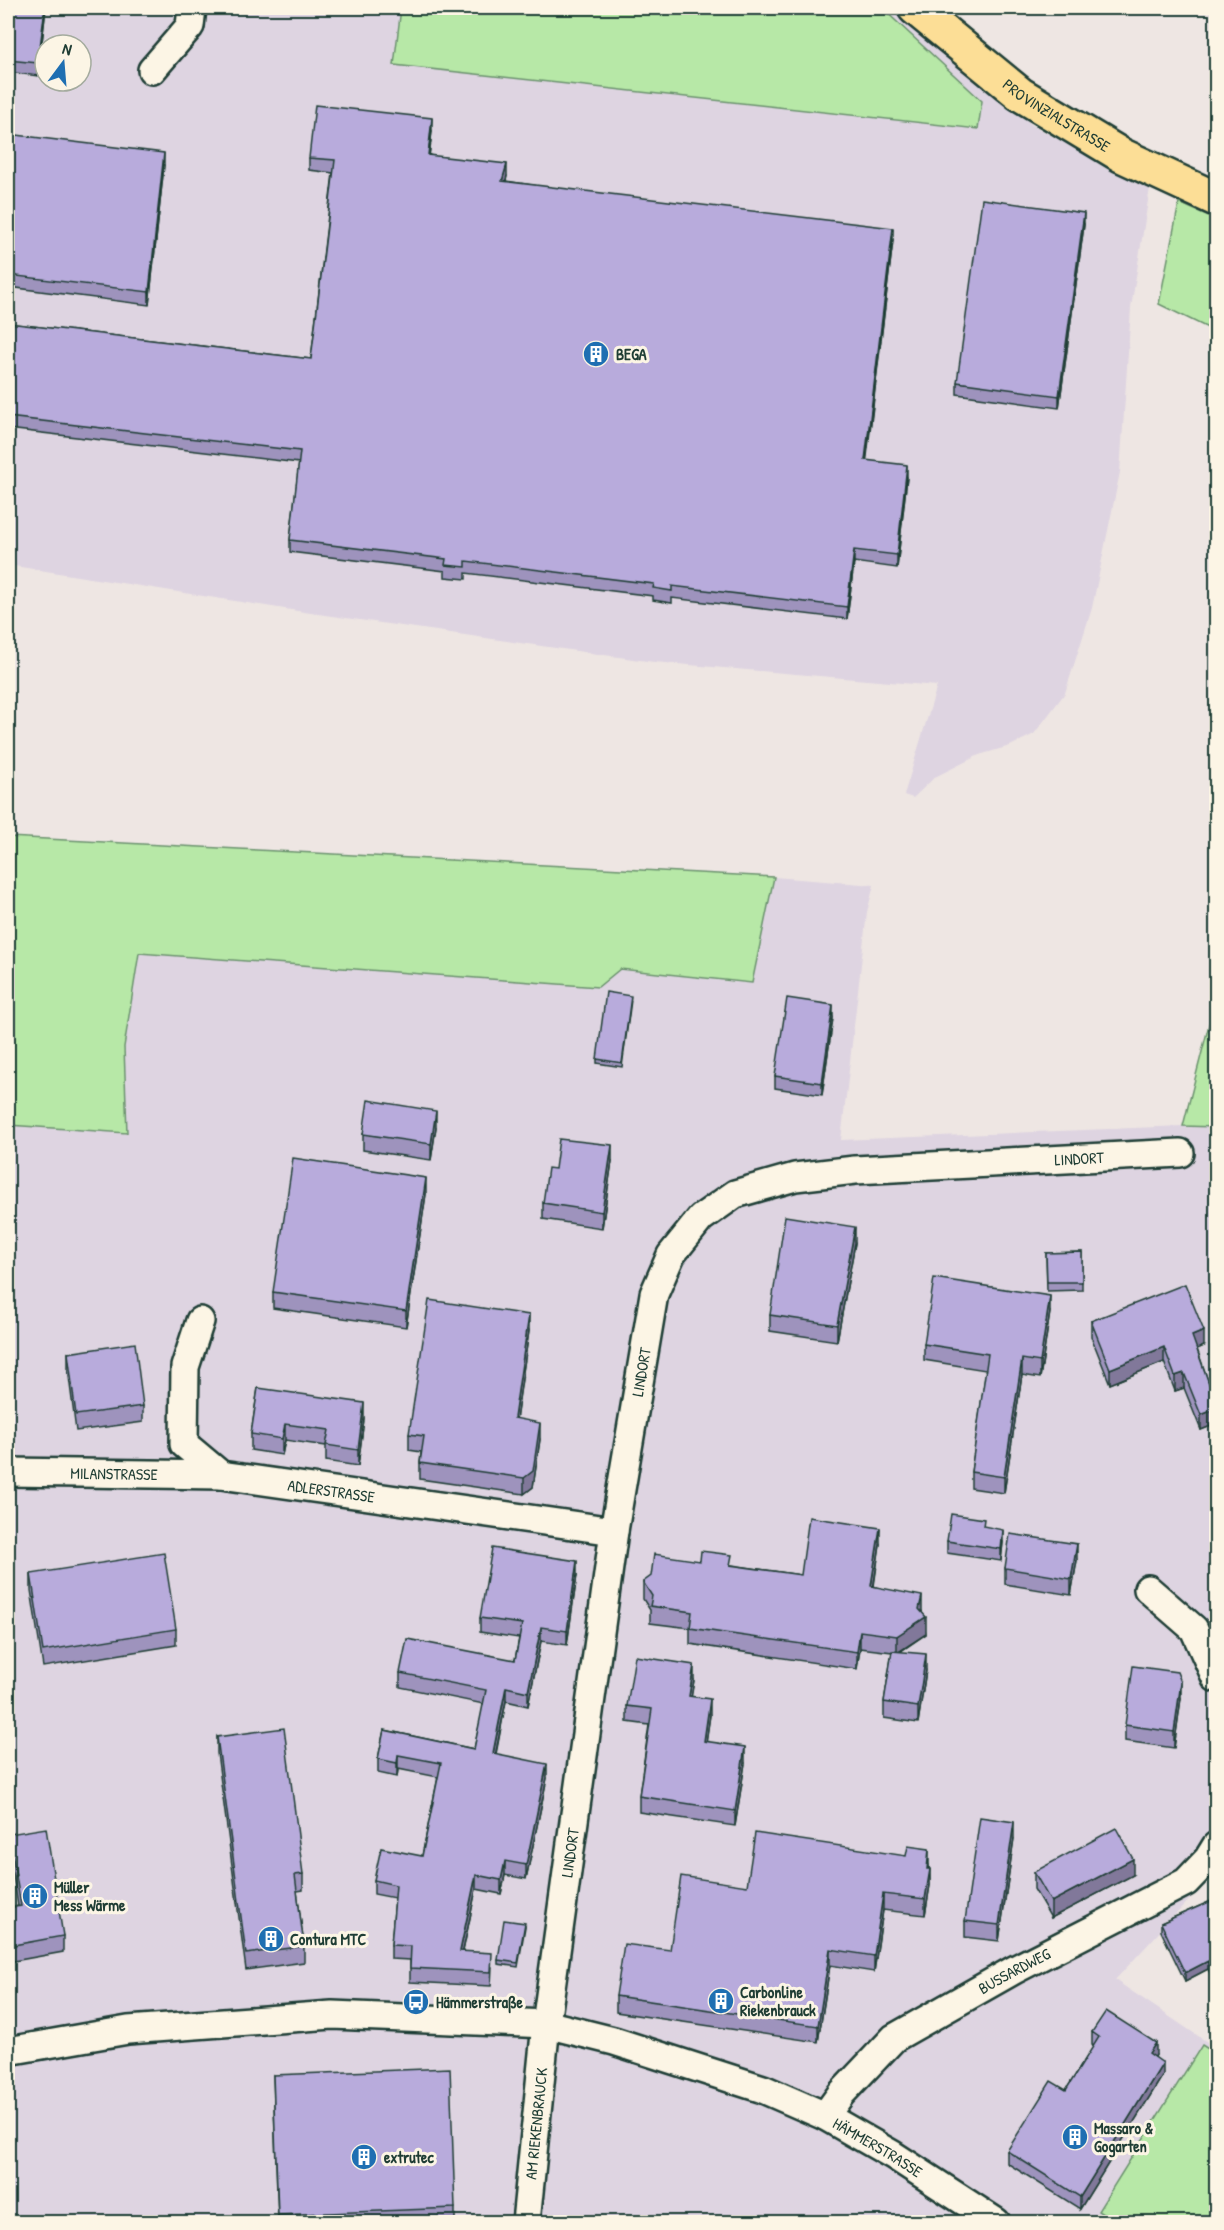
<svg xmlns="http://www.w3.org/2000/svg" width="1224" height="2230" font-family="'Patrick Hand',sans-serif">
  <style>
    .built { fill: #ded4e1; fill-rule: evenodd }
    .green { fill: #b7e8a7; stroke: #6b926e; stroke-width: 1.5 }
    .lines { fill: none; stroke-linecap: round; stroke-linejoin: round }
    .minor-casing { stroke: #1f3d34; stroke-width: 32 }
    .major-casing { stroke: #1f3d34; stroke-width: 38 }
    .minor { stroke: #fcf5e5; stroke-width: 27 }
    .major { stroke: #fcde96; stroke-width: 33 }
    .wall { fill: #9e93bd; stroke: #1f3d34; stroke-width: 1.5 }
    .shaded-wall { fill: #81789a; stroke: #1f3d34; stroke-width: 1.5 }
    .building { fill: #b8abdc; stroke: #1f3d34; stroke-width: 1.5 }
    .labels { text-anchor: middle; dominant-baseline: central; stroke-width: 6; stroke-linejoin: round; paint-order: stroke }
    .street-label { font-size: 16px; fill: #1f3d34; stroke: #fcf5e5 }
    .poi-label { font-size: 16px; font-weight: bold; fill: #1f3d34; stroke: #fcf5e5; text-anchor: start }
  </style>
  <rect width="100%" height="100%" fill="#eee6e3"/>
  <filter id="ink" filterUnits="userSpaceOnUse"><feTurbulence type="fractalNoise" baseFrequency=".0167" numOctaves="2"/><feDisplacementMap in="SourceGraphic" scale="12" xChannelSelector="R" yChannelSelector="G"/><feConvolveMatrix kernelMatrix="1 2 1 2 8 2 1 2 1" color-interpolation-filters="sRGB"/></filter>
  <g filter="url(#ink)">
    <g class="built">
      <path d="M8,8H900L946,51L1032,125L1150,188L1131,308L1120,472L1092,608L1065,693L1034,734L1010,746L979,755L935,777L913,798L904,795L937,686L654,662L304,612L8,565ZM45,45H81V81H45Z"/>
      <path d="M774,877L874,885L867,912L841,1140L1183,1126L1216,1127V1871L1115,1980L1216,2048V2222H8V1125L127,1132L124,1047L139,953L598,987L620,969L752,983Z"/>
    </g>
    <g class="green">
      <path d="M401,8H882L982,101L978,129L394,65Z"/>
      <path d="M1179,203L1216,219V332L1159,304Z"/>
      <path d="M8,837L774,877L752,983L620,969L598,987L139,953L124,1047L127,1133L8,1125Z"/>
      <path d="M1216,997V1127L1183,1126Z"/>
      <path d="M1202,2045L1216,2054V2215L1211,2222H1115L1098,2211Z"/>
    </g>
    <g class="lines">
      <g class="minor-casing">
        <g id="minor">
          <path d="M152,70L190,26L192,8"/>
          <path id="s1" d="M200,1321L185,1367L184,1444L221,1475L614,1531"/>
          <path id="s2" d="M8,1472L221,1475"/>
          <path d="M1148,1589L1194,1629L1216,1678"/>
          <path id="s3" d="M8,2051L128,2030L332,2015L546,2024L614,2041L763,2089L825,2116L893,2155L996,2222"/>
          <path id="s4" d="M825,2116L841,2094L894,2038L1014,1970L1186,1882L1208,1859L1216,1846"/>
          <path id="s5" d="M526,2222L546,2024L614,1531L654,1294L671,1255L701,1218L735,1194L795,1177L855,1170L1180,1153"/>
        </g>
      </g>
      <g class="major-casing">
        <g id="major">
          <path id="s6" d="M915,8L1020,94L1121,155L1216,199"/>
        </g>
      </g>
      <use href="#minor" class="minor"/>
      <use href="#major" class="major"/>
    </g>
    <g class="wall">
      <path d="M13,8H46L38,76L8,72V23L11,24Z"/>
      <path d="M432,131L429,155L507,176L506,181L893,240L866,461L907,477L897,568L854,562L847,619L672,598V603L653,600V596L466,573V579L445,577V571L290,552V540L299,463L8,429V323L311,359L333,173L309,170V158Z"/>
      <path d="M8,134L164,165L149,305L9,287Z"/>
      <path d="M1084,225L1059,408L957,394V382Z"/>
      <path d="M631,1000L622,1067L597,1063V1059Z"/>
      <path d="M833,1018L822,1095L775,1088V1076Z"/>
      <path d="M436,1127L431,1160L363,1150V1134Z"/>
      <path d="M612,1161L602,1228L543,1219V1203L555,1169Z"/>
      <path d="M426,1194L406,1327L273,1308V1292Z"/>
      <path d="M855,1243L837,1341L770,1331V1315Z"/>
      <path d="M1082,1252V1290L1047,1291L1046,1253Z"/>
      <path d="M1050,1312L1040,1378L1022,1375L1004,1493L971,1488V1472L986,1370L924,1360V1344Z"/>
      <path d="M1091,1321L1204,1346L1197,1349L1211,1389L1216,1387V1424L1201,1430L1184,1388L1175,1391L1164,1362L1110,1384L1091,1336Z"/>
      <path d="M529,1331L516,1419L540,1439L533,1487L524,1494L420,1479V1463L421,1452L409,1450V1434Z"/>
      <path d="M68,1353L143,1406V1422L76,1431L68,1369Z"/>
      <path d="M258,1388L364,1419L358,1466L326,1461V1446L285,1440L282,1455L251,1450V1434Z"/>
      <path d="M947,1541L1003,1542L1001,1561L947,1553Z"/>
      <path d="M880,1544L874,1586L922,1611L926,1634L900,1652L926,1670L918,1723L884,1718V1702L892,1652L860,1648L857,1669L690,1644V1628L650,1623V1610L643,1599V1582L732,1565L801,1575Z"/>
      <path d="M1077,1560L1071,1595L1005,1584V1568Z"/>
      <path d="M31,1574L176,1629V1645L43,1667L31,1590Z"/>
      <path d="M577,1575L567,1645L541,1641L528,1706L506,1701L496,1754L547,1778L526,1879L505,1875L501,1894L476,1889L463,1951L492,1967L491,1986L410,1982V1960L391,1959V1945L395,1898L374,1894V1880L422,1856L438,1777L398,1769L397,1777L378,1773V1759L384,1730L474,1749L484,1704L400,1687V1673L515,1660L519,1638L480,1632V1618Z"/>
      <path d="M694,1680L691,1696L710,1715L706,1741L745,1763L735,1826L639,1812V1796L649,1725L627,1722V1706Z"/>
      <path d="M1181,1698L1174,1748L1125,1741V1725Z"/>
      <path d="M217,1737L303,1874V1890L297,1891L304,1946V1962L246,1970L217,1753Z"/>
      <path d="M9,1834L63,1936V1952L8,1962V1908L18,1906L9,1850Z"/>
      <path d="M1014,1838L999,1941L965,1937V1921Z"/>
      <path d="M929,1865L930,1885L925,1915L883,1910L874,1972L830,1965L818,2042L616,2012V1996L747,1886Z"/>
      <path d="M1034,1872L1133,1875L1051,1918L1034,1889Z"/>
      <path d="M1216,1899L1215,1982L1208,1969L1185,1981L1161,1931V1923Z"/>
      <path d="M525,1927L518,1967L498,1964V1960Z"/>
      <path d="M1092,2032L1156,2055L1155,2057L1163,2075L1080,2209L1007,2163V2151L1066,2090L1094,2046L1092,2045Z"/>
      <path d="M273,2075L455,2208V2223H278Z"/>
    </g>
    <g class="shaded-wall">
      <path d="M45,8H46L38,76V63Z"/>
      <path d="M432,118V131L428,167V155Z"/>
      <path d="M164,153V165L149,305V292Z"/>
      <path d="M507,164V176L502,193V181Z"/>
      <path d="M1084,213V225L1059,408V396Z"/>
      <path d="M893,228V240L865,473V460Z"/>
      <path d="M907,465V477L897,568V555Z"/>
      <path d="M854,550V562L847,619V607Z"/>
      <path d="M833,1005V1018L822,1095V1083Z"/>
      <path d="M436,1111V1127L431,1160V1144Z"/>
      <path d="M612,1145V1161L602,1228V1212Z"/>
      <path d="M426,1178V1194L406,1327V1311Z"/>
      <path d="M855,1227V1243L837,1341V1325Z"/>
      <path d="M1050,1296V1312L1040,1378V1362Z"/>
      <path d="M529,1315V1331L514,1434V1418Z"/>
      <path d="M1204,1331V1346L1192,1351V1336Z"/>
      <path d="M1164,1347V1362L1110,1384V1369Z"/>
      <path d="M1022,1359V1375L1004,1493V1477Z"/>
      <path d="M1184,1373V1388L1175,1391V1376Z"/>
      <path d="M364,1403V1419L358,1466V1450Z"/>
      <path d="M1216,1409V1424L1201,1430V1415Z"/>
      <path d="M540,1423V1439L533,1487L524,1494V1478Z"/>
      <path d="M285,1424V1440L282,1455V1439Z"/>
      <path d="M880,1528V1544L871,1603V1586Z"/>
      <path d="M1003,1530V1542L1001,1561V1549Z"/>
      <path d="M1077,1544V1560L1071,1595V1579Z"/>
      <path d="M577,1561V1575L567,1645V1631Z"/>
      <path d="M922,1596V1613L926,1617V1634L897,1653V1636L919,1609Z"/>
      <path d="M541,1627V1641L528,1706V1692Z"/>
      <path d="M860,1631V1648L857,1669V1652Z"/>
      <path d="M926,1654V1670L918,1723V1707Z"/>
      <path d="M694,1665V1680L689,1712V1696Z"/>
      <path d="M1181,1682V1698L1174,1748V1732Z"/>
      <path d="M506,1687V1701L493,1767V1753Z"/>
      <path d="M710,1699V1715L704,1757V1741Z"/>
      <path d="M745,1747V1763L735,1826V1811Z"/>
      <path d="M398,1755V1769L397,1777V1763Z"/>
      <path d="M547,1764V1778L526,1879V1865Z"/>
      <path d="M1014,1822V1838L999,1941V1925Z"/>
      <path d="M929,1849V1865L927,1885V1869Z"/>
      <path d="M1133,1859V1875L1051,1918V1902Z"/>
      <path d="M505,1861V1875L501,1894V1880Z"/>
      <path d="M930,1869V1885L925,1915V1899Z"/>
      <path d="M476,1875V1889L460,1965V1951Z"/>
      <path d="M883,1894V1910L874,1972V1956Z"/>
      <path d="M830,1949V1965L818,2042V2026Z"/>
      <path d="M1208,1961V1969L1185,1981V1973Z"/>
      <path d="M1156,2043V2055L1149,2066V2053Z"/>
      <path d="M1163,2063V2075L1080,2209V2197Z"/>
    </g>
    <g class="building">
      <path d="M13,8H45L38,63L8,60V23L11,24Z"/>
      <path d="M315,105L432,118L428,155L507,164L502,181L893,228L865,460L907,465L897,555L854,550L847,607L672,586V591L653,588L654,584L466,561V567L445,565L446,559L290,540L300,451L8,417V323L311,359L335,160L309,158Z"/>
      <path d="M8,134L164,153L149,292L9,275L8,285Z"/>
      <path d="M982,199L1084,213L1059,396L957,382Z"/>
      <path d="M606,992L631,996L622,1063L597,1059Z"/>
      <path d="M787,998L833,1005L822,1083L775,1076Z"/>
      <path d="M368,1100L436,1111L431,1144L363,1134Z"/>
      <path d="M559,1139L612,1145L602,1212L543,1203L548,1168L555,1169Z"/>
      <path d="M293,1158L426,1178L406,1311L273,1292Z"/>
      <path d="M785,1216L855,1227L837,1325L770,1315Z"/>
      <path d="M1082,1252V1282H1047L1046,1253Z"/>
      <path d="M934,1278L1050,1296L1040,1362L1022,1359L1004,1477L971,1472L988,1354L924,1344Z"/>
      <path d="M1185,1284L1204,1331L1192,1336L1211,1389L1216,1387V1409L1201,1415L1184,1373L1175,1376L1164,1347L1110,1369L1091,1321Z"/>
      <path d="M429,1300L529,1315L514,1418L540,1423L533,1471L524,1478L420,1463L424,1436L409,1434Z"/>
      <path d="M135,1343L143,1406L76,1415L68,1353Z"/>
      <path d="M258,1388L364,1403L358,1450L326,1445L329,1430L285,1424L282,1439L251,1434Z"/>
      <path d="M951,1514L984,1519L983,1526L1003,1530L1001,1549L947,1541Z"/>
      <path d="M809,1517L880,1528L871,1586L922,1596L919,1609L926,1617L897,1636L860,1631L857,1652L690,1628L692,1612L650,1606L652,1596L643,1582L651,1576L654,1554L700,1561L701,1551L732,1555L730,1565L801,1575Z"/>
      <path d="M1010,1534L1077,1544L1071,1579L1005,1568Z"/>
      <path d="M492,1548L577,1561L567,1631L541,1627L528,1692L506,1687L493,1753L547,1764L526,1865L505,1861L501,1880L476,1875L460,1951L492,1953L491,1972L410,1968L411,1946L391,1945L396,1885L374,1880L381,1848L422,1856L441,1763L398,1755L397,1763L378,1759L384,1730L474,1749L486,1690L400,1673L407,1639L515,1660L522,1624L480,1618Z"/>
      <path d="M164,1553L176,1629L43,1651L31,1574Z"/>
      <path d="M892,1651L926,1654L918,1707L884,1702Z"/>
      <path d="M635,1656L694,1665L689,1696L710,1699L704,1741L745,1747L735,1811L639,1796L652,1709L627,1706Z"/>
      <path d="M1133,1666L1177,1672L1181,1682L1174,1732L1125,1725Z"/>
      <path d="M284,1728L303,1874L295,1875L304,1946L246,1954L217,1737Z"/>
      <path d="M980,1817L1014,1822L999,1925L965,1921Z"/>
      <path d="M46,1828L63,1936L8,1946V1908L21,1906L9,1834Z"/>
      <path d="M1116,1828L1133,1859L1051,1902L1034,1872Z"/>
      <path d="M755,1833L906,1856L908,1846L929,1849L927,1869H930L925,1899L883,1894L874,1956L830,1949L818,2026L616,1996L624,1944L670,1950L681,1876L747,1886Z"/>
      <path d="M1216,1899V1973L1215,1974L1208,1961L1185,1973L1161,1923Z"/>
      <path d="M504,1920L525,1923L518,1963L498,1960Z"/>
      <path d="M1106,2011L1156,2043L1149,2053L1163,2063L1080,2197L1007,2151L1051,2081L1066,2090L1099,2037L1092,2032Z"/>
      <path d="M450,2068L455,2208L278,2215L273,2075Z"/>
    </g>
  </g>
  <defs>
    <g id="building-disc" transform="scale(1.35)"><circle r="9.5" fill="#1f6fb2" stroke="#fcf5e5"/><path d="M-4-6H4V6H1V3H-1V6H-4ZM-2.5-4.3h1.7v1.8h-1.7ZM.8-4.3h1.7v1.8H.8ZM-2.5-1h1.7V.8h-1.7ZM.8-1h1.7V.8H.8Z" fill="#fff"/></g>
    <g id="bus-disc" transform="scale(1.35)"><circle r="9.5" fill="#1f6fb2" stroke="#fcf5e5"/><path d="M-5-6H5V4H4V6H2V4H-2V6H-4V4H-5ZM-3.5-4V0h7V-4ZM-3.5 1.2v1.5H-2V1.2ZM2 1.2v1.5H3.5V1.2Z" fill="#fff"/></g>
  </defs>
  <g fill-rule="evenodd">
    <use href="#building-disc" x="596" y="354"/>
    <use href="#building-disc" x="35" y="1896"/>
    <use href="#building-disc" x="271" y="1939"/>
    <use href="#building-disc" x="721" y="2001"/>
    <use href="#bus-disc" x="416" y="2002"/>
    <use href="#building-disc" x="1075" y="2137"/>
    <use href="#building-disc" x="364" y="2157"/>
  </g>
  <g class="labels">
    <g class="street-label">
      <text stroke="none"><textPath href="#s6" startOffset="178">PROVINZIALSTRASSE</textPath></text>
      <text stroke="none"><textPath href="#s5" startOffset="1416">LINDORT</textPath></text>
      <text stroke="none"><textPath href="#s5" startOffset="858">LINDORT</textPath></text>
      <text stroke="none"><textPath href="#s2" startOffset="106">MILANSTRASSE</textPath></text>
      <text stroke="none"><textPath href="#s1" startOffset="285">ADLERSTRASSE</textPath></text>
      <text stroke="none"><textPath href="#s5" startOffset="372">LINDORT</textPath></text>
      <text stroke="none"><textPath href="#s4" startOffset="242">BUSSARDWEG</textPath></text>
      <text stroke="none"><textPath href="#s5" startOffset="99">AM RIEKENBRAUCK</textPath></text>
      <text stroke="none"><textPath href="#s3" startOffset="896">HÄMMERSTRASSE</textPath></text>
    </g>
    <g class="poi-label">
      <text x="616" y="354">BEGA</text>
      <text x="54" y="1887">Müller<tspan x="54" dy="18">Mess Wärme</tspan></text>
      <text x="290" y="1939">Contura MTC</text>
      <text x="740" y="1992">Carbonline<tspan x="740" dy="18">Riekenbrauck</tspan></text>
      <text x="436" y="2002">Hämmerstraße</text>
      <text x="1094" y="2128">Massaro &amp;<tspan x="1094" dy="18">Gogarten</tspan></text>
      <text x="384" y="2157">extrutec</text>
    </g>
  </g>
  <rect width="1224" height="2230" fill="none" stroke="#fcf5e5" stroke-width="30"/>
  <rect x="15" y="15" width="1194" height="2200" fill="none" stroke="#1f3d34" stroke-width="2" filter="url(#ink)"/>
  <g transform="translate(63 63) rotate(16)"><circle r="28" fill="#fcf5e5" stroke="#a4ab9e" stroke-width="1.5"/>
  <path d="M0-4.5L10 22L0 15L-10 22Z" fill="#1f6fb2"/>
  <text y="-9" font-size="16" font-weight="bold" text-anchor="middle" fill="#1f3d34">N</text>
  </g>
</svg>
